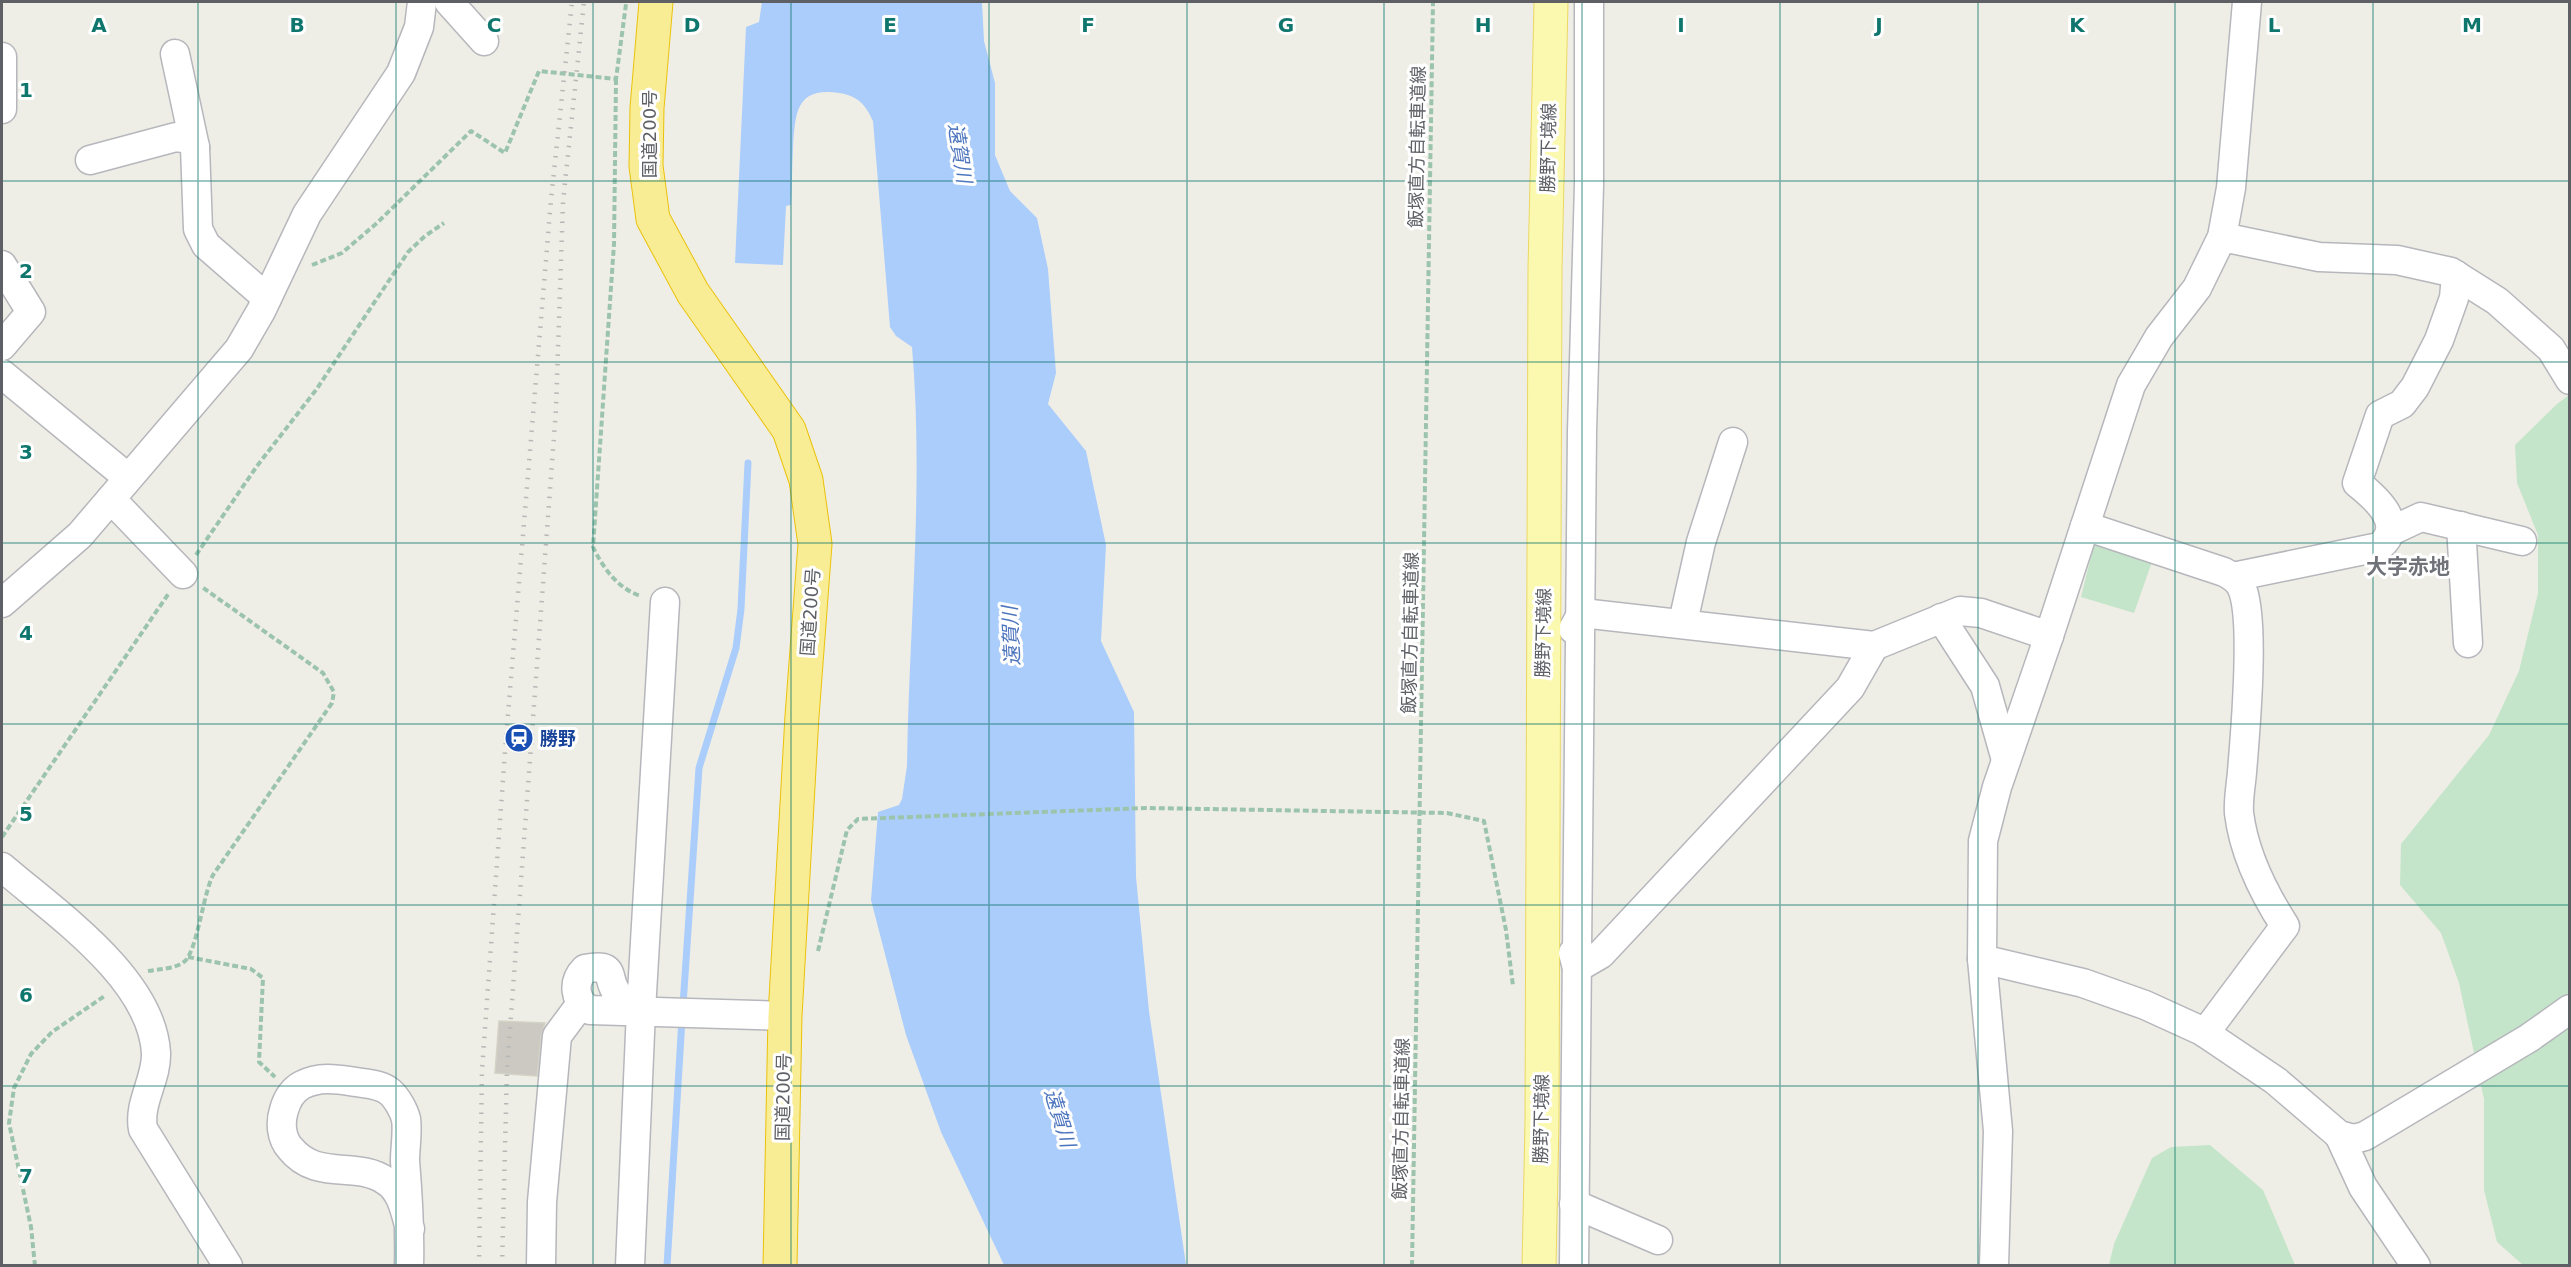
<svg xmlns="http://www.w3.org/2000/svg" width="2571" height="1267" font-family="'DejaVu Sans','Noto Sans JP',sans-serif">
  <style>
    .green { fill: #c4e5c9 }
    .water { fill: #abcdfb }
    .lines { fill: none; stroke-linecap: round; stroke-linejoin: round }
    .stream { stroke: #abcdfb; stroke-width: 7 }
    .building { fill: #cbc9c2; stroke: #d4d1c5; stroke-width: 1.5 }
    .minor-casing { stroke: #b6b7bc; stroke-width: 31 }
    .major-casing { stroke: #ebd764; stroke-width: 35 }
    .highway-casing { stroke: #eac20b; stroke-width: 35 }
    .path { stroke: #9cc4ad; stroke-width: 4; stroke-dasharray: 6 3; stroke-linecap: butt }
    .minor { stroke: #fff; stroke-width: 28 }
    .major { stroke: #fbf9af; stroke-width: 33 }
    .highway { stroke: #f8ec95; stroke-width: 33 }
    .rail { stroke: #b6b7b7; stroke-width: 4.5; stroke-dasharray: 1.5 8; stroke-linecap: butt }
    .grid { fill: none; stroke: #0f766e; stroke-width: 1.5; stroke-opacity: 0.55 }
    .labels { text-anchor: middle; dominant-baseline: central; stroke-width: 6; stroke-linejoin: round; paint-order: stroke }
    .street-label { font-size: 18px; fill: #5e6066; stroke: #fff }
    .transit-label { font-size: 18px; font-weight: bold; fill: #164399; stroke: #fff; text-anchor: start }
    .water-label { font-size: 20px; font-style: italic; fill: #4d75be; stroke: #fff }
    .quarter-label { font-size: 21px; font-weight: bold; fill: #6f7278; stroke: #fff }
    .grid-label { font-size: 20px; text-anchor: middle; font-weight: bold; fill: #0f766e; stroke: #fff; stroke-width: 6; stroke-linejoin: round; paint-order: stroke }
  </style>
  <rect width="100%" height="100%" fill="#efeee6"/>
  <g class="green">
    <path d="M2569,395V1265H2523L2497,1242L2484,1190V1099L2459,983L2441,933L2400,885L2401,844L2489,735L2519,671L2538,593V535L2517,483L2515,445L2557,404Z"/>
    <path d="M2095,540L2153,559L2134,613L2081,597Z"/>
    <path d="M2210,1145L2263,1190L2295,1265H2109L2114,1244L2152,1158L2171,1147Z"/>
  </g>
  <path class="water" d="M762,2H982L984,41L995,83V155L1010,191L1037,218L1048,269L1056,373L1048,404L1086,451L1106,545L1101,641L1134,712L1136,877L1149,1011L1186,1265H1004L941,1132L906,1035L871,900L878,812L899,805L902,799L907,766C909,625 924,488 912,347L896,336L890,327L873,121C865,104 858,96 839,93C795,86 795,115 793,149C792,168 792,187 791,205L786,206L783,265L735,263L746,27L759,22Z"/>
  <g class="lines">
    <g class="stream">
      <path d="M683,1005L699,768L736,648L741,609L748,463"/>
      <path d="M667,1266L682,1019"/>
    </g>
  </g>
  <path class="building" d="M499,1021L545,1023L541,1035L537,1076L495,1073Z"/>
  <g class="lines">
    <g class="minor-casing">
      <g id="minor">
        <path d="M449,2L484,41"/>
        <path d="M175,54L195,147"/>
        <path d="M2,57V109"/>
        <path d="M90,160L176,137L188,139L195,147L198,229L206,245L267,298"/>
        <path d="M2222,237L2319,257L2397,260L2451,272L2497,301L2551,349L2570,380"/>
        <path d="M2,265L31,312L2,346"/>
        <path d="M2,374L127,477"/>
        <path d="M111,499L183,574"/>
        <path d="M2085,526L2224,572C2230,575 2237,579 2241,586C2256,616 2245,735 2242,772C2241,785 2238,800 2239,813C2244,854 2263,892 2285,926L2205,1033"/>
        <path d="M2461,526L2468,643"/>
        <path d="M2391,531L2421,517L2522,541"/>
        <path d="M2233,577L2379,547C2407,525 2376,498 2357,483L2380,415L2402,404L2415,387L2439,340L2454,298L2456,275"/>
        <path d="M2,603L80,535L239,349L261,311L307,214L401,73L419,27L422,2"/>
        <path d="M1941,618L1985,686L2006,760"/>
        <path d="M1683,622L1701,542L1733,442"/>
        <path d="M1573,629L1582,613L1874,646L1960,611L1981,613L2049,636"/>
        <path d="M2,867C54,912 152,978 156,1053C157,1079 138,1103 143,1129L228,1266"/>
        <path d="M1573,953L1577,968L1601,954L1850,688L1874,646"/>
        <path d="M1982,959L2083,983L2145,1005L2202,1031L2276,1081L2339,1135L2354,1139L2365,1136L2529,1038L2570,1009"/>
        <path d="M641,1010C633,1005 623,1000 617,993C605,978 618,962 585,969C572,982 574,1001 590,1010L785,1016"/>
        <path d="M2339,1135L2363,1187L2416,1266"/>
        <path d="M1574,1204L1658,1240"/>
        <path d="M409,1266C410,1230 408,1196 405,1161C405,1147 408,1132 406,1119C404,1111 397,1098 390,1092C381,1084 367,1084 356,1082C336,1079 320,1076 302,1085C293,1090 287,1099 284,1110C280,1122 281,1138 290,1148C317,1182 356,1160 386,1181C402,1191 405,1212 410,1229"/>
        <path d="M541,1266L542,1202L557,1036L580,1005"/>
        <path d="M630,1266L641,1010L665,602"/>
        <path d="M1574,1266L1582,432L1589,185V2"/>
        <path d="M1994,1266L1998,1131L1982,959L1983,841L1997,787L2049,636L2131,385L2159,337L2197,288L2222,237L2231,188L2247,2"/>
      </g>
    </g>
    <g class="major-casing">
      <path id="major" d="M1539,1266L1542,1122L1545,269L1551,2"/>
    </g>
    <g class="highway-casing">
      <path id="highway" d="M656,2L647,108L646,166L653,219L693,293L789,430L806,480L815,544L802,716L785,1016L780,1266"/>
    </g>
    <g class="path">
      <path d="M616,79L614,244L593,547C603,568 618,589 641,596"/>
      <path d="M312,265L342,253L377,223L471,131L505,153L539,71L616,79L626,4"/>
      <path d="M196,555L257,466L316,390L408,252L425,236L444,223"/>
      <path d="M2,837L169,593"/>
      <path d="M818,951L847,830L858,819L1146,808L1447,813L1484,821L1506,930L1513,986"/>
      <path d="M188,957L251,969L263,978L259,1062L275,1077"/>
      <path d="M148,971C159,969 176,969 185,961C197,950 203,895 213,875L332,703L334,692L323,673L202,587"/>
      <path d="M35,1266L31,1227L9,1123L14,1088L31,1054L52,1032L106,995"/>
      <path d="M1412,1266L1433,2"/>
    </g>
    <use href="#minor" class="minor"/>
    <use href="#major" class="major"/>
    <use href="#highway" class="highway"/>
    <g class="rail">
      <path d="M479,1266L482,1070L506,738L551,200L572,2"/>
      <path d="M502,1266L507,1069L556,409L563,202L584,2"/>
    </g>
  </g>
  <path class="grid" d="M198,2V1266M396,2V1266M593,2V1266M791,2V1266M989,2V1266M1187,2V1266M1384,2V1266M1582,2V1266M1780,2V1266M1978,2V1266M2175,2V1266M2373,2V1266M2,181H2570M2,362H2570M2,543H2570M2,724H2570M2,905H2570M2,1086H2570"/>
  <defs>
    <g id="station-disc" transform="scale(1.5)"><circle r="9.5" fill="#1a4fb4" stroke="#fff"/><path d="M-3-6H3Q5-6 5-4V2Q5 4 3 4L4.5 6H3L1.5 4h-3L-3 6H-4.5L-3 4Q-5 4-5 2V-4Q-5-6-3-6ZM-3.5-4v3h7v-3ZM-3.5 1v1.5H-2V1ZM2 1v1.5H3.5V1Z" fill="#fff"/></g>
  </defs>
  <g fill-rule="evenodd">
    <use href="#station-disc" x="519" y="738"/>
  </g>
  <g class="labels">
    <g class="street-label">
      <text transform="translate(649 134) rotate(-90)">国道200号</text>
      <text transform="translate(1417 147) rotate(-89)">飯塚直方自転車道線</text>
      <text transform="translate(1548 148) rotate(-89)">勝野下境線</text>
      <text transform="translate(810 612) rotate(-86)">国道200号</text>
      <text transform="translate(1410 633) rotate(-89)">飯塚直方自転車道線</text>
      <text transform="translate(1543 633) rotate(-89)">勝野下境線</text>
      <text transform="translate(783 1097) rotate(-89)">国道200号</text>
      <text transform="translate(1401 1119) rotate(-89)">飯塚直方自転車道線</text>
      <text transform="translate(1541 1119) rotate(-89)">勝野下境線</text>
    </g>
    <g class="transit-label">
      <text x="540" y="738">勝野</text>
    </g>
    <g class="water-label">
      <text transform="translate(960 153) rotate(81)">遠賀川</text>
      <text transform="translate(1011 636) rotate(-93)">遠賀川</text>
      <text transform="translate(1060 1118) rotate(73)">遠賀川</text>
    </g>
    <g class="quarter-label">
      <text x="2408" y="567">大字赤地</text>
    </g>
  </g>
  <g class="grid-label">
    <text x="99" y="32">A</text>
    <text x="297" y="32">B</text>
    <text x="494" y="32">C</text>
    <text x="692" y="32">D</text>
    <text x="890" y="32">E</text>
    <text x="1088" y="32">F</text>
    <text x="1286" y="32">G</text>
    <text x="1483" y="32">H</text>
    <text x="1681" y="32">I</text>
    <text x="1879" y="32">J</text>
    <text x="2077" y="32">K</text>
    <text x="2274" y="32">L</text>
    <text x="2472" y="32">M</text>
    <text x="26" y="97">1</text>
    <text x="26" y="278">2</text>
    <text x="26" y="459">3</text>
    <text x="26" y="640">4</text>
    <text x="26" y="821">5</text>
    <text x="26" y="1002">6</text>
    <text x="26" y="1183">7</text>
  </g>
  <rect width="2571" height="1267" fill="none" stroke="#5e6066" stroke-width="6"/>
</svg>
